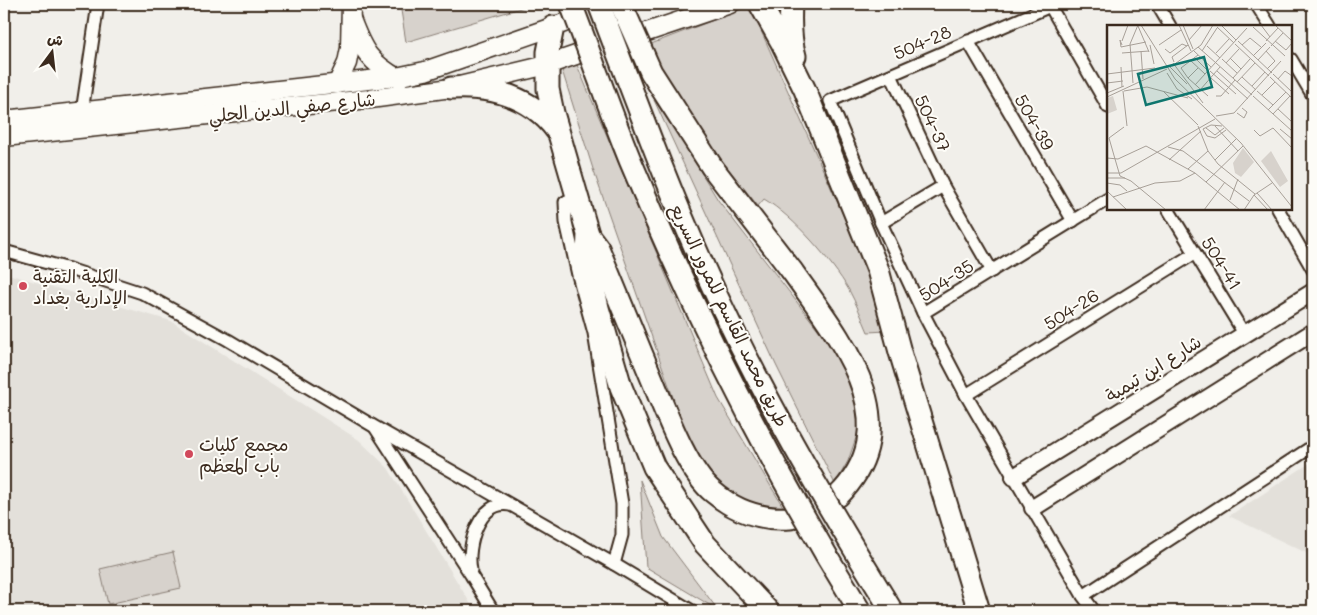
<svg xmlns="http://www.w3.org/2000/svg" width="1317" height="615" font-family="Mali,'Playpen Sans Arabic',sans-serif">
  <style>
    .built { fill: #e3e0da }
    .green { fill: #d7d2cc; stroke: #897e75 }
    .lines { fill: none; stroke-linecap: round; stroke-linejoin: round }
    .street-casing { stroke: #3b2a1e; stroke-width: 15 }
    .secondary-casing { stroke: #3b2a1e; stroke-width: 20 }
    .primary-casing { stroke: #3b2a1e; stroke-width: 21 }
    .highway-casing { stroke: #3b2a1e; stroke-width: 25 }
    .street { stroke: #fdfcf7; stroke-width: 11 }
    .secondary { stroke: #fdfcf7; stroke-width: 16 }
    .primary { stroke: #fdfcf7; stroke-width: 18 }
    .highway { stroke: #fdfcf7; stroke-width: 21 }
    .highway-bridge-casing { stroke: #3b2a1e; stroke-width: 25; stroke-linecap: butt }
    .highway-bridge { stroke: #fdfcf7; stroke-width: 21 }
    .poi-dot { fill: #d1495b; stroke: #fdfcf7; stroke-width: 2 }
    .labels { text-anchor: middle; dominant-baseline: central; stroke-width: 4; stroke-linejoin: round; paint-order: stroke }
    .street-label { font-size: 18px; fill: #3b2a1e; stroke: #fdfcf7 }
    .poi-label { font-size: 18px; fill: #3b2a1e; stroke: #fdfcf7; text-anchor: start }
    .inset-road { fill: none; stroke: #a8a098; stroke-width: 1 }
    .view { fill: #0f766e; fill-opacity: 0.15; stroke: #0f766e; stroke-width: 2.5 }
    .inset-edge { fill: none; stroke: #3b2a1e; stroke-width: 2.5 }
  </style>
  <rect width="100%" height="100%" fill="#f1efea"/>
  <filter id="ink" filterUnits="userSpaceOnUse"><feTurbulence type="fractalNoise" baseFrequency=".02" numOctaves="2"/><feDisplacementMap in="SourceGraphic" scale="10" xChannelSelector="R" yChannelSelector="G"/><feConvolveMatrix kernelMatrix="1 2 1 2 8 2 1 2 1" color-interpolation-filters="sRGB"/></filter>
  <g filter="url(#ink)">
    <g class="built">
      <path d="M4,273L171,321L359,440L388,468L475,611H4Z"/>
      <path d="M1313,461V556L1229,516Z"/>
    </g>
    <g class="green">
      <path d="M400,4H523L524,7L406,42Z"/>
      <path d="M750,6L865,264L887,331L868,332C862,318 856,303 849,290C832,261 793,216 764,199L758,206C720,158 673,101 651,44Z"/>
      <path d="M577,65L718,398L785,510L759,506L730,494L706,471L682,423L593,169L561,67Z"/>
      <path d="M654,100L677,133L718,200L834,350L856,398L858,432L848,461L835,484L776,365Z"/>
      <path d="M640,480L663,537L718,610L646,567Z"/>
      <path d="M173,552L181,588L108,604L100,569Z"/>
    </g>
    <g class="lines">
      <g class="street-casing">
        <g id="street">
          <path d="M1157,4L1170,26"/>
          <path d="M1256,4L1270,26"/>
          <path d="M1050,6L1108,107"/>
          <path d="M968,41L1073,221"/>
          <path d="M1291,59L1313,96"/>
          <path d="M891,75L943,186L992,271"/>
          <path d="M82,112L98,4"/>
          <path d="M576,196L565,202L566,222L578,275L594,333L622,504V535L614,564"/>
          <path d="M1168,209L1245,335"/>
          <path d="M1278,209L1313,270"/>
          <path d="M881,223L943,186"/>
          <path d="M4,251L69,269L142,293L228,340L375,427L614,564L692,611"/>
          <path d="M923,313L881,223L830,101L1055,4"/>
          <path d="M966,395L1195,253"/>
          <path d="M376,429L471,575L493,611"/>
          <path d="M471,570C466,547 479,499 510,505"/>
          <path d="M1083,596L1313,446"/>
          <path d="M1094,611L1083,596L966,395L923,313L1108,199"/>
        </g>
      </g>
      <g class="secondary-casing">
        <g id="secondary">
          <path d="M1014,477L1313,292"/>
          <path d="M1033,508L1313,332"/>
        </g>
      </g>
      <g class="primary-casing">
        <g id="primary">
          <path d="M351,19C363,51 369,62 399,79"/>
          <path d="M644,33L730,4"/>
          <path d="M337,84L347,63L350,48L351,4"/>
          <path d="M4,120L396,77L425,71L564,23"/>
          <path d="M4,137L245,111L370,99L451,88L547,65L576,55"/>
        </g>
      </g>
      <g class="highway-casing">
        <g id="highway">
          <path d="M760,4L781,41L805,90L878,270L900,352L979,611"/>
          <path d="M791,4C790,21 790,39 795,56"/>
          <path d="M553,27L548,52V89L553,113L588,234L587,257L598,308L621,387L654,467L705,544L768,611"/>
          <path d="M451,88C492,86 532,97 557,131"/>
          <path d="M589,236L598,248C616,292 634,335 652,379C665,410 687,471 713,492C735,511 762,520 790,518"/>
          <path d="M792,271C838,336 912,422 838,496"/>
        </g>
      </g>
      <use href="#street" class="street"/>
      <use href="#secondary" class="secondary"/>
      <use href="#primary" class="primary"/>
      <use href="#highway" class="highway"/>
      <g class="highway-bridge-casing">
        <g id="highway-bridge">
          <path d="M571,4C591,56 609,108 630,160C695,316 771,467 860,611"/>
          <path d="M599,4C633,93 666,183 705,270C758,389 824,501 892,611"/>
          <path d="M621,4L651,72L712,167L792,271"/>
        </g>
      </g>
      <use href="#highway-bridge" class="highway-bridge"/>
    </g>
  </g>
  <g class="poi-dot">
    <circle cx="23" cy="286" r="5"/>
    <circle cx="189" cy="454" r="5"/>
  </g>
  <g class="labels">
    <g class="street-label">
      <text transform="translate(922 42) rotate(-23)">504-28</text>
      <text transform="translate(292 107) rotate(-6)">شارع صفي الدين الحلي</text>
      <text transform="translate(1035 122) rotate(60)">504-39</text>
      <text transform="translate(933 123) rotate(65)">504-37</text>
      <text transform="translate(1222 263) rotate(58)">504-41</text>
      <text transform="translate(946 280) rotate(-33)">504-35</text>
      <text transform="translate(1071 309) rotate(-32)">504-26</text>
      <text transform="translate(730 315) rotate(64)">طريق محمد القاسم للمرور السريع</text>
      <text transform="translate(1153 368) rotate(-32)">شارع ابن تيمية</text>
    </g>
    <g class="poi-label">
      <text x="33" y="276">الكلية التقنية<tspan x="33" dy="21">الإدارية بغداد</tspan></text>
      <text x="199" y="444">مجمع كليات<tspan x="199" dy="21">باب المعظم</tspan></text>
    </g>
  </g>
  <g transform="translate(1107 25)">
    <rect width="185" height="185" fill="#f1efea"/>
    <path d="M15,68L6,71L10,85L0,89V73ZM136,123L147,137L134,152L128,148L126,138ZM164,126L181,156L173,162L154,136Z" fill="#d7d2cc"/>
    <path class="inset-road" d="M34,0L68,54L134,118L185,182M72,0L84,26M76,0L86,24M114,0L129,15M154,0L163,12M168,0L185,16M31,1L42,27M110,2L127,18M146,2L178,31M82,15L95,0M15,16L21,0M131,16L165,48M159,16L171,3M168,16L179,25L185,18M128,19L162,51M15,20L13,15L14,22L39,17M43,20L47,39M52,20L74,5M135,20L143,13L154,22M100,21L113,33M164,21L176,8M91,22L145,70M58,24L63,28L75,19L80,21M34,26L36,54M87,26L104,42M95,26L110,3M159,26L168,36L160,44M15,28L42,26M109,28L122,14M146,31L159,18M87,32L101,46M123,33L134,44M115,34L130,48M83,35L98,49M151,35L163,22M67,37L65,32L81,20M66,38L96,78M119,38L132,24M65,41L94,20L106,0M14,42L15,62M63,42L80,59M91,43L81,53L101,71M103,46L129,69M110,46L141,74M60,48L70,64L85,74M0,49L48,43M166,49L185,67M135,52L149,65M163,52L185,73M81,53L74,43L91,30M104,53L122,69M126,53L143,34M171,54L178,46L185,51M130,57L148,38M0,58L16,56M26,58L23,19L31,0M88,60L140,3M145,61L158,47M93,65L113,42M16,66L20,101M17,66L40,62L81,73M56,66L91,100M150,66L166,80M0,68L17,61M155,70L168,57M109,71H114L128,55M146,71L185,106M0,72L60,44M171,84L185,97M161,85L179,67M130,88L137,93L140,87L135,83M166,89L183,71M109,91L127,88L174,36M91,101L101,126L111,139L148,169M108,101L131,126M115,101L104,100L96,104L100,111L108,113L119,105M99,103L108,110L117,103M173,104L185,114M147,105L153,111L166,103L185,123M61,122L76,126L142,176M0,133L11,134L39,121L88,148L133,185M8,134L13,151L24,156L59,185M8,134L2,113L17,102M62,135L94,106M108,135L129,114M81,144L101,126M0,148H14L108,94M0,153H18M99,157L136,121M0,158L13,160L20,166M0,166L20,185M150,168L165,185M147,170L161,185M6,172L48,158L73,156L88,148M123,175L131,154M97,185L118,157M137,185L147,170L165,158"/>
    <path class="view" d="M97,32L105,62L39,80L31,49Z"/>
    <rect width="185" height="185" class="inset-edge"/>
  </g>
  <rect width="1317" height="615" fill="none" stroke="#fdfcf7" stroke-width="20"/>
  <rect x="10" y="10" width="1297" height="595" fill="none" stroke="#3b2a1e" stroke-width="2" filter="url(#ink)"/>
  <g transform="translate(52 52) rotate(15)" stroke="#fdfcf7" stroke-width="4" paint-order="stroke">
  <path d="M0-4L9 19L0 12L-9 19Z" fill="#3b2a1e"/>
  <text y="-8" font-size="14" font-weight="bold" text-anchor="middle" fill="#3b2a1e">ش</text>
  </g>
</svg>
